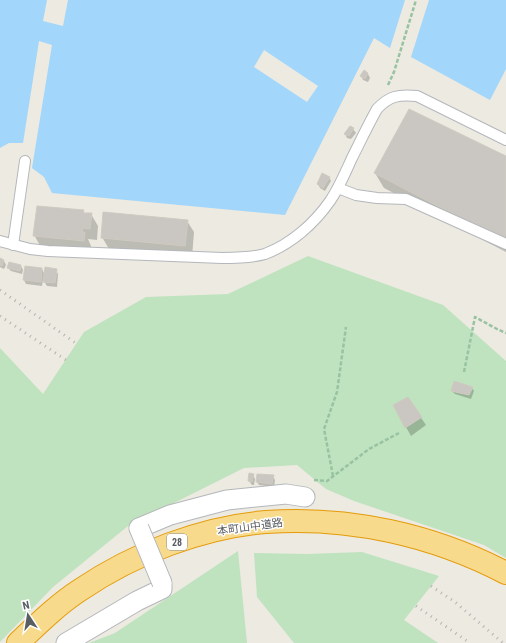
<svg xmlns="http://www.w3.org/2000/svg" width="506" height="643" font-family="'Roboto Condensed','Noto Sans JP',sans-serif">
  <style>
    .green { fill: #bfe3be }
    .water { fill: #a2d6fb; fill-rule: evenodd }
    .shadow { fill: #0003 }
    .building { fill: #cac6c1; stroke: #d0cbc0 }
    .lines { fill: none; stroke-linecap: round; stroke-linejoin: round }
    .lane-casing { stroke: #b4b7bb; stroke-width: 12 }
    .street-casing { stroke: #b4b7bb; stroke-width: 21 }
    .highway-casing { stroke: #e49b0a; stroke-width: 24 }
    .path { stroke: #98c3a3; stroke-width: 2.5; stroke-dasharray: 4 2; stroke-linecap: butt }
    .lane { stroke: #fff; stroke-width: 10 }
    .street { stroke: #fff; stroke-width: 19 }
    .highway { stroke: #f8da8c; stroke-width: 22 }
    .rail { stroke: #b2b3b3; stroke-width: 3; stroke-dasharray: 1 5; stroke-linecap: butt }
    .street-bridge-casing { stroke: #b4b7bb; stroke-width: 21; stroke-linecap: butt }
    .street-bridge { stroke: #fff; stroke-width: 19 }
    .labels { text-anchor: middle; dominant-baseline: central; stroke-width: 3; stroke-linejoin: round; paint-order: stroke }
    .shield { fill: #fff; stroke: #8c8e91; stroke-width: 1 }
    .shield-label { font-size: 10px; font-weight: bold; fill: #5a5d62 }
    .street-label { font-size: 11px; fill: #5a5d62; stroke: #fff }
  </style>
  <rect width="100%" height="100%" fill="#eceae1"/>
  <g class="green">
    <path d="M308,256L443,305L506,361V558L484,545L354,501L326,489L297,465L244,468L128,526L53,587L0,642V348L43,394L84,332L146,297L228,294Z"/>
    <path d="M238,551L247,643H89L115,633Z"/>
    <path d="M362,552L439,576L404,620L438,643H294L257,597L254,553L307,554Z"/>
  </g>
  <g class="water">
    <path d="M0,0H47L43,21L63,26L68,0H405L390,48L374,38L285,215L52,193L44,177L32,168L52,45L39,41L23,143H9L0,148ZM264,50L318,86L307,102L254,67Z"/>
    <path d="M429,0H506V69L490,100L411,57Z"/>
  </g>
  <g class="shadow">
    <path d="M364,72L368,74L370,78L368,82L363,80L361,76Z"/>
    <path d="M353,129L356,133L351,139L347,138L345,134Z"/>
    <path d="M506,157V252L384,188L375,173Z"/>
    <path d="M329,177L331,181L325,191L320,188L318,184Z"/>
    <path d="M83,211L85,214H91L98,226L97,240L88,239L91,246L90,253L41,247L34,235Z"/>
    <path d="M187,221L194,232L192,257L109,249L102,237Z"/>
    <path d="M0,260L4,261L6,265L4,269L0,267Z"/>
    <path d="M9,264L21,266L23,270L22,274L11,271L8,268Z"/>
    <path d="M26,267L42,269L45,275L56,270L58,274L57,287L47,286L43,280L42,286L26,284L24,280Z"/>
    <path d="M472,388L474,391L471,399L455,394L452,391Z"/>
    <path d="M408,399L426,425L411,436L394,406Z"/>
    <path d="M253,475L255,479L254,485H252L249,481Z"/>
    <path d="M273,476L275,480L274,487L259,485L257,482Z"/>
  </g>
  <g class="building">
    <path d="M364,70L368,73L365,79L360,76Z"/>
    <path d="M409,109L506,156V233L503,240L374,173Z"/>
    <path d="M350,126L354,128L349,136L344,134Z"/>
    <path d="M322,173L330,177L323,188L317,184Z"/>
    <path d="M37,206L84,210L83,213H92L90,229L82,228L83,232L85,233L84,241L33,236Z"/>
    <path d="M103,212L188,220L185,246L101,238Z"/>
    <path d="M0,258L4,260L2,266L0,265Z"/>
    <path d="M9,262L21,265L20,271L7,268Z"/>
    <path d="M25,266L42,268L41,282L23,280Z"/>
    <path d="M45,267L57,269L55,283L43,282Z"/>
    <path d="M454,381L473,387L469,395L451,391Z"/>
    <path d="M408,397L422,417L405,428L393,405Z"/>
    <path d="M249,473L254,474L252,482L248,481Z"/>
    <path d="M257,474L274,475L272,484L256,482Z"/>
  </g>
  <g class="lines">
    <g class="lane-casing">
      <g id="lane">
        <path d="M338,188L356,195L377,198L406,199L506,244"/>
        <path d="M0,241L30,249L48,251L222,258C236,258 251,258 265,254C291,244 314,224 330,201C339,188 345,173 352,158C360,142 368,125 377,109C389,96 399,94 417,96L506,140"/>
        <path d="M13,245L25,161"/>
      </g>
    </g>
    <g class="street-casing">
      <g id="street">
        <path d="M139,528L170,515L227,500L286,494L305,497"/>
        <path d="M66,643L137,601L162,589V583"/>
      </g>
    </g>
    <g class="highway-casing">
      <path id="highway" d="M18,643C38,624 57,605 80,590C133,554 202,527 266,522C349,516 433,535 506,573"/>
    </g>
    <g class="path">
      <path d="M388,85L394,72L416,0"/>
      <path d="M464,372L475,317L497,329L506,333"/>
      <path d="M333,476L324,429L337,392L346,327"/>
      <path d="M314,480L327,481L369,449L399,433"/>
    </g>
    <use href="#lane" class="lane"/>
    <use href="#street" class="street"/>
    <use href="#highway" class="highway"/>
    <g class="rail">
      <path d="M0,290L77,344"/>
      <path d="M0,316L66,360"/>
      <path d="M431,586L455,602L503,643"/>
      <path d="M416,606L470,643"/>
    </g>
    <g class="street-bridge-casing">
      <path id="street-bridge" d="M139,528L162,583"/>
    </g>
    <use href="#street-bridge" class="street-bridge"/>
  </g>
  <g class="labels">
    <rect class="shield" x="167" y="534" width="20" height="16" rx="3"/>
    <g class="shield-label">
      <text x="177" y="542">28</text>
    </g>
    <g class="street-label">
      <text transform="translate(250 527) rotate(-8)">本町山中道路</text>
    </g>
  </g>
  <g transform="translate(28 615) rotate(348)" stroke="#ffffff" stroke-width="3" paint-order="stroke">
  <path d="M0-3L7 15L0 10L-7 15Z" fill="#5a5d62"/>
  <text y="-6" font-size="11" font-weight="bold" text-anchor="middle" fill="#5a5d62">N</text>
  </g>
</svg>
